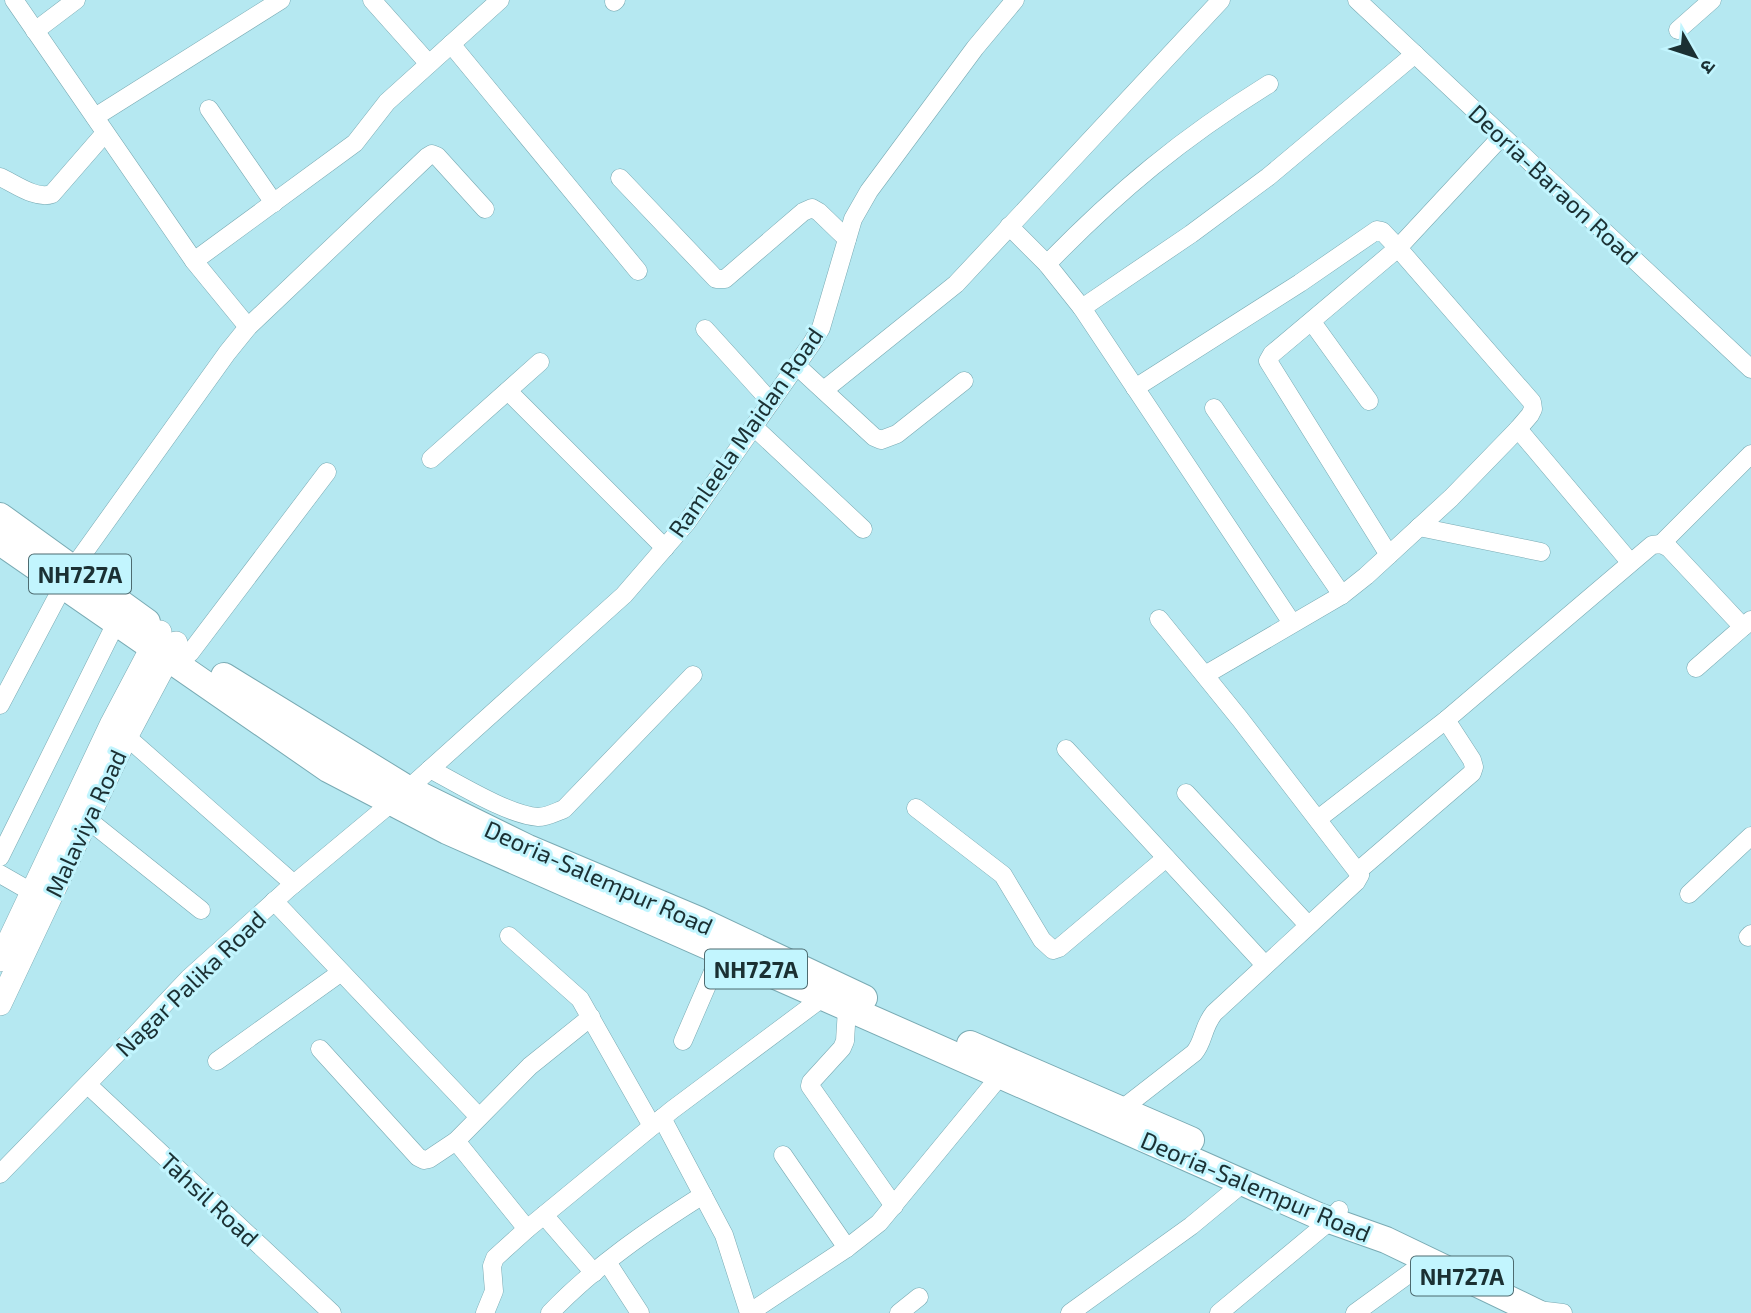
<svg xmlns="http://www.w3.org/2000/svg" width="1751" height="1313" font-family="'Exo 2','Noto Sans Devanagari',sans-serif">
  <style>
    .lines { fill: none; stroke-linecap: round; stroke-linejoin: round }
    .minor-casing { stroke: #79aab3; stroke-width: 19 }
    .major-casing { stroke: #79aab3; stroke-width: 24 }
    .highway-casing { stroke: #79aab3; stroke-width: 28 }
    .minor { stroke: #fff; stroke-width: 18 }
    .major { stroke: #fff; stroke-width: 23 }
    .highway { stroke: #fff; stroke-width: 26 }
    .labels { text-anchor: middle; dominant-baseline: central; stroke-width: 6; stroke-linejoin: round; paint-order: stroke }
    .shield { fill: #c2f5fe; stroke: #4d6b70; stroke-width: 2 }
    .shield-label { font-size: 23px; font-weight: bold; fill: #1b3033 }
    .street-label { font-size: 24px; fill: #1b3033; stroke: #c2f5fe }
  </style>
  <rect width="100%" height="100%" fill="#b5e8f1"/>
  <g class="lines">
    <g class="minor-casing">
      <g id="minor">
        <path d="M14,0L194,261L248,327"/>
        <path d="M372,0L429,64"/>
        <path d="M1357,0L1751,369"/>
        <path d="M614,2L616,0"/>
        <path d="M1678,30L1712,0"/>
        <path d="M35,31L76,0"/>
        <path d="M451,44L638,271"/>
        <path d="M209,109L274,203"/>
        <path d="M95,117L281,0"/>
        <path d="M0,177C14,183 36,200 52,194L105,133"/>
        <path d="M620,178L716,279H725L803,212L812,208L819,212L847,239"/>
        <path d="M1009,226L1047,264L1082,308L1292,623"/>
        <path d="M194,261L355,143L387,102L500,0"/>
        <path d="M1047,264C1118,191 1182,138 1269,84"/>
        <path d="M1082,308L1191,234L1268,177L1415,54"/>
        <path d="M1312,322L1369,401"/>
        <path d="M705,329L771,402"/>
        <path d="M797,366L874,437L881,440L897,434L964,381"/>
        <path d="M1135,388L1300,283L1377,230L1382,231L1398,248L1532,402L1533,409L1530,415L1518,429L1451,498L1366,576L1342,595L1205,675"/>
        <path d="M824,390L956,284L1221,0"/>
        <path d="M508,391L665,548"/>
        <path d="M1214,408L1342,595"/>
        <path d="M754,427L863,529"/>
        <path d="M1518,429L1630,562"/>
        <path d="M431,459L540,362"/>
        <path d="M1419,527L1541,552"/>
        <path d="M1661,544L1751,454"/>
        <path d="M1389,555L1268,361L1272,354L1398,248L1502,136"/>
        <path d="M73,568L227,353L248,327L427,157L432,154L437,156L485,209"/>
        <path d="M190,653L327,472"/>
        <path d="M1696,668L1751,620"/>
        <path d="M0,705L63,586"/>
        <path d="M119,730L294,884"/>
        <path d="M1066,749L1265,965"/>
        <path d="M430,769C457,783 508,815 538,817C547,817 556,812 564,809L693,675"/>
        <path d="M1186,793L1308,925"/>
        <path d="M916,808L1003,875L1042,940L1053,950L1059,948L1166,858"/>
        <path d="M87,819L201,910"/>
        <path d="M1318,819L1446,720L1652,545L1661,544L1669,548L1743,627"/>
        <path d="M0,857L116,623"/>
        <path d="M1358,871L1472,773L1474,767L1472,760L1446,720"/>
        <path d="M0,874L42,898"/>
        <path d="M1689,894L1751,836"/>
        <path d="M274,901L479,1117"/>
        <path d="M509,936L580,999L652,1126"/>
        <path d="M1748,937L1751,934"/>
        <path d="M847,1009L845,1041L842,1048L811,1082L810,1086L894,1206"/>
        <path d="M683,1041L721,953"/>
        <path d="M320,1049L418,1157L424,1160L429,1159L456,1141L530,1066L591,1017"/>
        <path d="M217,1061L340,973"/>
        <path d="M88,1085L332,1313"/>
        <path d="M1122,1109L1194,1053C1204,1042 1202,1028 1214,1013L1356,882L1360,875L1240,719L1159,619"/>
        <path d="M662,1118L724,1235L749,1313"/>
        <path d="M456,1141L527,1229"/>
        <path d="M783,1155L847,1248"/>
        <path d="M0,1174L137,1033L189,978L289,888L408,789L624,595L687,522L812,343L821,328L853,219L869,191L975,48L1015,0"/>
        <path d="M544,1215L594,1273"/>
        <path d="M607,1262L640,1313"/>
        <path d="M1529,1309L1563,1313"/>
        <path d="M485,1313L494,1291L492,1266L495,1258L527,1229L672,1110L822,998"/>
        <path d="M550,1313C595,1266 649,1229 703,1195"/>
        <path d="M749,1313L847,1248L879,1223L1000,1076"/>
        <path d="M899,1313L919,1297"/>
        <path d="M1070,1313L1191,1226L1243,1183"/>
        <path d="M1219,1313L1331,1220L1339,1210"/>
        <path d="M1355,1313L1428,1260"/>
      </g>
    </g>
    <g class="major-casing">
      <g id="major">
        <path d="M0,960L112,723L160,632"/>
        <path d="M0,1004L126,737L176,643"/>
      </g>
    </g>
    <g class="highway-casing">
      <g id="highway">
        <path d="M0,516L147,622"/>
        <path d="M0,542L328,769L447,831L1321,1217L1386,1240L1538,1313"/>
        <path d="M224,676L408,789L528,848L699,920L864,998"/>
        <path d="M970,1044L1191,1140"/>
      </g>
    </g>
    <use href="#minor" class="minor"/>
    <use href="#major" class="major"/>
    <use href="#highway" class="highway"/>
  </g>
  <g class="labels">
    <g class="shield">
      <rect x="29" y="554.5" width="102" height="39" rx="5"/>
      <rect x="705" y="949.5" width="102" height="39" rx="5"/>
      <rect x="1411" y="1256.5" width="102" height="39" rx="5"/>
    </g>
    <g class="shield-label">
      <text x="80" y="574">NH727A</text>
      <text x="756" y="969">NH727A</text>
      <text x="1462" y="1276">NH727A</text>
    </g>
    <g class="street-label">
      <text transform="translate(1554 184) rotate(43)">Deoria-Baraon Road</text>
      <text transform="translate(745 432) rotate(-55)">Ramleela Maidan Road</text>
      <text transform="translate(85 823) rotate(-65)">Malaviya Road</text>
      <text transform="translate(599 877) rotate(24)">Deoria-Salempur Road</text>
      <text transform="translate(190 983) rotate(-44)">Nagar Palika Road</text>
      <text transform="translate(1256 1186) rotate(23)">Deoria-Salempur Road</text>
      <text transform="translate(210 1199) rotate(43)">Tahsil Road</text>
    </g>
  </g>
  <g transform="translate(1695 56) rotate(129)" stroke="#c2f5fe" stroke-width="5" paint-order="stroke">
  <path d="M0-5L12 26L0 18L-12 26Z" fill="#1b3033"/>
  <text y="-10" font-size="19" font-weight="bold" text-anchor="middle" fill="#1b3033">उ</text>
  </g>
</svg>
